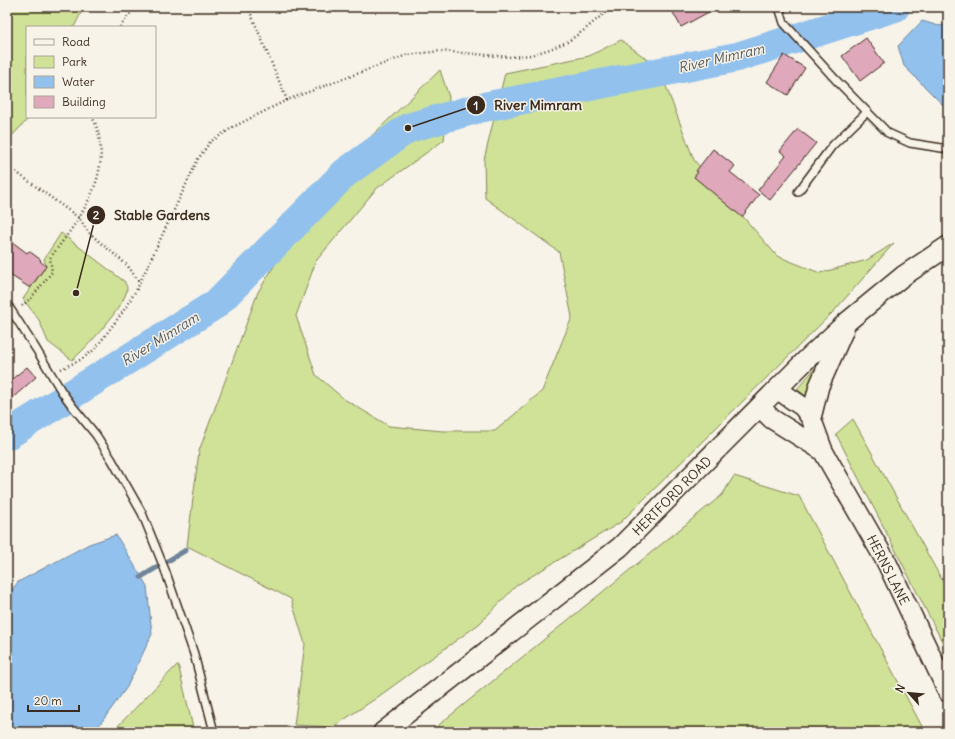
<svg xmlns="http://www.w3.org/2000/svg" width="955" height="739" font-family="Delius,sans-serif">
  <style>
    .green { fill: #cfe297; stroke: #85865a }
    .water { fill: #92c1ed; stroke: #6f859a }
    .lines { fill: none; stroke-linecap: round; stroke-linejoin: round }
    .stream { stroke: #6f859a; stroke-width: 5 }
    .river { stroke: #92c1ed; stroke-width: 30 }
    .building { fill: #e0a8bb; stroke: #3b2a1e }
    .lane-casing { stroke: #3b2a1e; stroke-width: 10 }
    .secondary-casing { stroke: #3b2a1e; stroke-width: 22 }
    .path { stroke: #3b2a1e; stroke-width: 2.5; stroke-dasharray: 1 3; stroke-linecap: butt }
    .lane { stroke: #f7f3e8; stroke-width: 7 }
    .secondary { stroke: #f7f3e8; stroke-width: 19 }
    .labels { text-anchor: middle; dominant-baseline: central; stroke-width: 3; stroke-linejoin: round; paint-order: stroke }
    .street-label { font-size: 13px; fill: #3b2a1e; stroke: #f7f3e8 }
    .water-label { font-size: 14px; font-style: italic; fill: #55575c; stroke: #f7f3e8 }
    .leader { fill: none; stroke: #3b2a1e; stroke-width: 1.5 }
    .callout-dot { fill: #3b2a1e; stroke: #f7f3e8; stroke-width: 1.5 }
    .mark-label { font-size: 12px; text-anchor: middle; font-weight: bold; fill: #fff }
    .callout-label { font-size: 14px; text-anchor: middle; font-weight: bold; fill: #3b2a1e; stroke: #f7f3e8; stroke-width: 3; stroke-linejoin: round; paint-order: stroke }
  </style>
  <rect width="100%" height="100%" fill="#f7f3e8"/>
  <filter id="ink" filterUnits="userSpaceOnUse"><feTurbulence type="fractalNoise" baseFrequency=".025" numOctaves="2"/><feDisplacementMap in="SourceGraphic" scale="8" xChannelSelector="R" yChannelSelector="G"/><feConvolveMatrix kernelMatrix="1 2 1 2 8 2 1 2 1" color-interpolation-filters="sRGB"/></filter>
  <g filter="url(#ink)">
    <g class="green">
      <path d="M7,7H84L74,27H27V117H30L7,141Z"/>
      <path d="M621,40L659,68L694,160L777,256L820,273L867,260L894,243L835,310L621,522L517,585L479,624L375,699L333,727L294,725L305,644L291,599L187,546L199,451L258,292L329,177L440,70L449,97L444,140L376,189L316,261L296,316L316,375L344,399L389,426L443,431H495L542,391L572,317L559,252L485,198L484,160L505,73L589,56Z"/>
      <path d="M61,233L125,282C125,284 127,286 127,288C128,303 84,351 72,360L48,342L39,320L23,299L46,266L44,259Z"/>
      <path d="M817,366L820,369L809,399L797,389Z"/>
      <path d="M853,419L948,591V653L836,434Z"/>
      <path d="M734,476L799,496L925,732H430L722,495Z"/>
      <path d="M178,664L194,732H112Z"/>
    </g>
    <g class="water">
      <path d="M922,21L939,26L948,24L947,109L904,66L898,46Z"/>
      <path d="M116,535L147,586L152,634L127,687L98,727L92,732H7V596L18,582L89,544Z"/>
    </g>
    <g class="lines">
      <path class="stream" d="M141,577L186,550"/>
      <path class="river" d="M7,435L216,304L345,173L408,128L479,108L737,57L895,7"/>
    </g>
    <g class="building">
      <path d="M670,7H718L681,27Z"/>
      <path d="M866,38L884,63L860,81L842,56Z"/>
      <path d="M784,55L805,68L788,95L767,82Z"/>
      <path d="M798,129L816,143L770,200L758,190L786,156L780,151Z"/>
      <path d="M713,149L735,166L730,172L759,195L742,217L694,177L698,172L696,171Z"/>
      <path d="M7,238L27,253L29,251L41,260L40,261L46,266L30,288L7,273Z"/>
      <path d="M27,367L36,377L7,403V383Z"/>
    </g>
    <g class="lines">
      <g class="lane-casing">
        <g id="lane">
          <path d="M779,7L784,23L835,79L888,133L910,143L948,149"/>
          <path d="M798,192L832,146L867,112"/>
          <path d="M7,304L36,349L62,392L73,407L96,435L112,460L142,513L165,570L194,654L214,732"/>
        </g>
      </g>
      <g class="secondary-casing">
        <g id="secondary">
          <path d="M777,389L803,407L811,418L823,451L887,563L948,692"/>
          <path d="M760,407L772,419L823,451"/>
          <path d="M811,418L819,386L844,329"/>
          <path d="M383,732L620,547L808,358L847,322L903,276L948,246"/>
        </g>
      </g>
      <g class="path">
        <path d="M248,7L287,100"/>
        <path d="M120,27L135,7"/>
        <path d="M16,172L79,218L88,232L127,265L140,283"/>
        <path d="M22,306L32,297L52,272L50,258C75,225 106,186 100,143C99,134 97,125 92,117"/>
        <path d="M61,369L82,359L95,349L122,313L137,289L198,159L210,142L213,140L235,126L287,100L407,55L440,51L511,57L531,55L550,49L567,42L583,31L612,7"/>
      </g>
      <use href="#lane" class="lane"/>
      <use href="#secondary" class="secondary"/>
    </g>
  </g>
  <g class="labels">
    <g class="street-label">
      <text transform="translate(672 496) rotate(-45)">HERTFORD ROAD</text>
      <text transform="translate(888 570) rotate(63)">HERNS LANE</text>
    </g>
    <g class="water-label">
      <text transform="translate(721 58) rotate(-13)">River Mimram</text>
      <text transform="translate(160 339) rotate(-32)">River Mimram</text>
    </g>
  </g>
  <path class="leader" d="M408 128L476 105M76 293L96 215"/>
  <g class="callout-dot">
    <circle cx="408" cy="128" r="4"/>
    <circle cx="76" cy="293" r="4"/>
    <circle cx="476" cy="105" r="10"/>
    <circle cx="96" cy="215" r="10"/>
  </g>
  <g class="mark-label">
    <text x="476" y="110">1</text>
    <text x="96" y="219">2</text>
  </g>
  <g class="callout-label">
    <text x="538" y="110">River Mimram</text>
    <text x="162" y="220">Stable Gardens</text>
  </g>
  <rect width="955" height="739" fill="none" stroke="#f7f3e8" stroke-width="24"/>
  <rect x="12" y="12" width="931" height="715" fill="none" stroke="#3b2a1e" stroke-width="1.5" filter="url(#ink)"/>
  <rect x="26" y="26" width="130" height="92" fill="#f7f3e8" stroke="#aca397"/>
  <rect x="34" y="39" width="20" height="6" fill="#f7f3e8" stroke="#aca397"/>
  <text x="62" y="46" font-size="12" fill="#3b2a1e">Road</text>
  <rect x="34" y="56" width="20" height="12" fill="#cfe297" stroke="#aca397"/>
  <text x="62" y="66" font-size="12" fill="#3b2a1e">Park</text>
  <rect x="34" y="76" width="20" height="12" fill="#92c1ed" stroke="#aca397"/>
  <text x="62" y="86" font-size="12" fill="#3b2a1e">Water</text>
  <rect x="34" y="96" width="20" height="12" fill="#e0a8bb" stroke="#aca397"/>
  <text x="62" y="106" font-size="12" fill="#3b2a1e">Building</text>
  <g transform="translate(909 693) rotate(297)" stroke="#f7f3e8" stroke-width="3" paint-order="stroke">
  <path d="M0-3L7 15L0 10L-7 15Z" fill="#3b2a1e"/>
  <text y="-6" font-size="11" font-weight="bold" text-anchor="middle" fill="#3b2a1e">N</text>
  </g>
  <path d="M28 705v6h51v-6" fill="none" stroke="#3b2a1e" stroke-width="2"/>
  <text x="34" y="705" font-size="12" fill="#3b2a1e" stroke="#f7f3e8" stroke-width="3" paint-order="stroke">20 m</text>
</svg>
